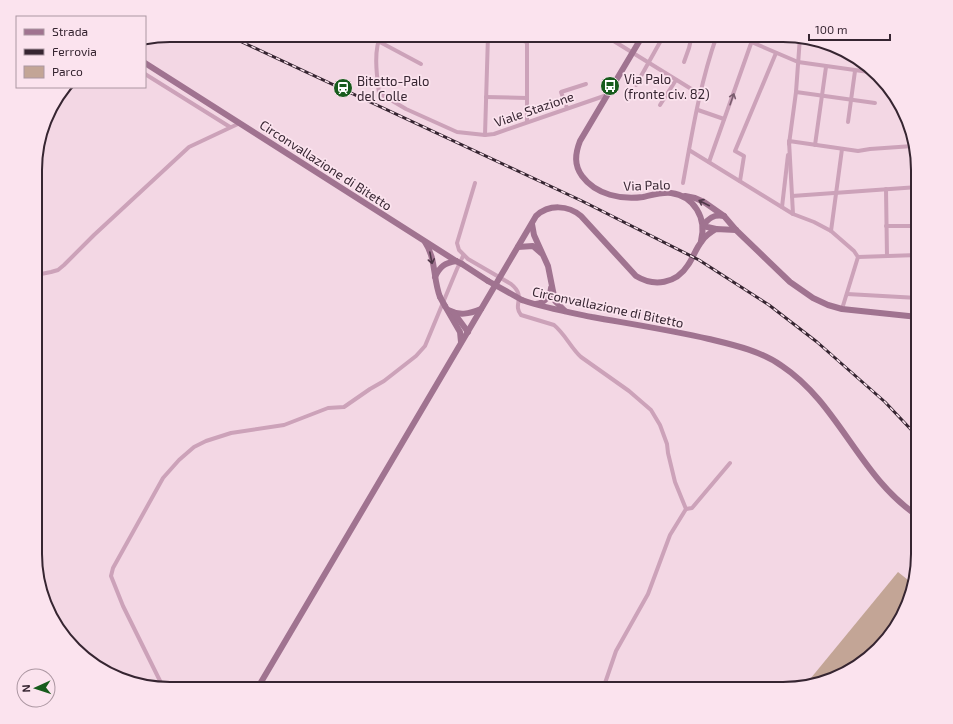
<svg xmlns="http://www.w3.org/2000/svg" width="953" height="724" font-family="'Exo 2',sans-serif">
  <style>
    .green { fill: #c3a596 }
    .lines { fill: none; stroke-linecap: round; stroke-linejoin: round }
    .street { stroke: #cca2b9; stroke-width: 4 }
    .secondary { stroke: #a07390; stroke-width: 6 }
    .rail-casing { stroke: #362531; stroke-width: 3 }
    .rail { stroke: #fbe3ee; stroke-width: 1.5; stroke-dasharray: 4.5; stroke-linecap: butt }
    .secondary-bridge { stroke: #a07390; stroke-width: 6 }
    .oneway { stroke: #7a5d6e }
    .oneway2 { stroke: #503849 }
    .labels { text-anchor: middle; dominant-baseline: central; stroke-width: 3.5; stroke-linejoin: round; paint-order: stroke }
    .poi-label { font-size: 13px; fill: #362531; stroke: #fbe3ee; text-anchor: start }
    .street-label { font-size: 13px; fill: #362531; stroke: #fbe3ee }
    .rim { fill: none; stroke: #362531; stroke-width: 2 }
  </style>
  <rect width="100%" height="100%" fill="#f3d7e4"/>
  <path class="green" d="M898,572L913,584L908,605L885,643L843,675L806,684Z"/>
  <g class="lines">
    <g class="street">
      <path d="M381,35C373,50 377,77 379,93L406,109L457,132L485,135L494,134L607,95"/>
      <path d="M428,35L432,37"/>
      <path d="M505,35L527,42V122"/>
      <path d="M604,35L701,95"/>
      <path d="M735,35L798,62L876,73"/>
      <path d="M378,41L421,64"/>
      <path d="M684,62L689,48L692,35"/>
      <path d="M145,74L230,127"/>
      <path d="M636,85L664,35"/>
      <path d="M796,92L875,103"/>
      <path d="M486,97L527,98"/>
      <path d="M660,105L676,80"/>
      <path d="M567,108L561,92L586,84"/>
      <path d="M698,110L724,119"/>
      <path d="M848,122L855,71"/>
      <path d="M485,135L488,35"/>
      <path d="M789,144L796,92L800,37"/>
      <path d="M815,145L826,67"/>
      <path d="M689,150L793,214L814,222L831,231L854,251L858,257"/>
      <path d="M709,162L754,35"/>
      <path d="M915,171L918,215"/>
      <path d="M740,181L744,156L735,151L776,53"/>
      <path d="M475,183L457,243L459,250L468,259L511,284C527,297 512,304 521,315L554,325C565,334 571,348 581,357L629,391L651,410L660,425L667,444L668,453L675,482L686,509L670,535L648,594L616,651L603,689"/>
      <path d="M683,183C692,133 700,83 717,35"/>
      <path d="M886,189L887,256"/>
      <path d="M792,196L918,187"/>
      <path d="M782,207L788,155"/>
      <path d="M793,214L789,141L858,151L870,149L913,146"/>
      <path d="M886,226H918"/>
      <path d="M831,231L842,149"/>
      <path d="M858,257L918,255"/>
      <path d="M36,275L51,272L58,270L64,265L94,235L189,147L240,123"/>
      <path d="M847,294L918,298"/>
      <path d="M842,309L858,257"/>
      <path d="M686,509L692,508L730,463"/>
      <path d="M164,689L123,606L111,576L113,568L163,478L179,460L194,447L206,441L231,433L284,425L328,408L344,407L370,389L384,381L416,356L425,346L457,269L463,256"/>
    </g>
    <g class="secondary">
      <path d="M643,35L580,141C575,154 574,165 582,176C596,195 622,200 643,197C652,195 662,192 671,193C694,196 707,218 701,241"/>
      <path d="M145,63L456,261"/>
      <path d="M685,196L695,198L704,202L724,216L736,230L790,282L813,298L828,305L842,309L918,317"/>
      <path d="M532,224L534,235L548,266L555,301L565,311"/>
      <path d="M716,229L703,226C708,218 714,214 724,216"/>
      <path d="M425,242C436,258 433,279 440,297"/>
      <path d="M518,247L533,246L541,253"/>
      <path d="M462,264L488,281"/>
      <path d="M435,277C440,266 445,263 456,261"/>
      <path d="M522,300C545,308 568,312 592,317C631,324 670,330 709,339C734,345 761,351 782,366C839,404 860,478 918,516"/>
      <path d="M536,304C545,302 550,298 551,288"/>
      <path d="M445,306L460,332L461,342"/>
      <path d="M448,310C459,316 469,314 481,309"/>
      <path d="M454,313L468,332"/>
      <path d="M257,689L536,216C549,204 568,205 581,216L636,276C654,287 676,284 688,265C693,258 696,248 702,241C705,236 711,232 716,229L736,230"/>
    </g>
    <g class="rail-casing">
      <path id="rail" d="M227,35L582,201L699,260L769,305L817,342L885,402L918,437"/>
    </g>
    <use href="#rail" class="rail"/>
    <g class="secondary-bridge">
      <path d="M456,261L462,264"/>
      <path d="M488,281L522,300"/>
      <path d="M440,297L445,306"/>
    </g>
  </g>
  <defs><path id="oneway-shaft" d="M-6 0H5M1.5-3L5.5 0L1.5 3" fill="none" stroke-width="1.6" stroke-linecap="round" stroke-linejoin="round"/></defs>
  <use class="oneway" href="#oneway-shaft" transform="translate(732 99) rotate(-71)"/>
  <g class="oneway2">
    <use href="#oneway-shaft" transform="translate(704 203) rotate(-153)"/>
    <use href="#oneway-shaft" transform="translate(431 258) rotate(79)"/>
  </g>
  <defs>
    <g id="bus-disc" transform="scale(1)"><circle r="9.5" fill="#175b1c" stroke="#fbe3ee"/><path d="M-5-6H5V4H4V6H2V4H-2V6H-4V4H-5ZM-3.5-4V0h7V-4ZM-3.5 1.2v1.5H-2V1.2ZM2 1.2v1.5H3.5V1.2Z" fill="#fff"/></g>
    <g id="station-disc" transform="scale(1)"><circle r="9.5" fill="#175b1c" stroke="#fbe3ee"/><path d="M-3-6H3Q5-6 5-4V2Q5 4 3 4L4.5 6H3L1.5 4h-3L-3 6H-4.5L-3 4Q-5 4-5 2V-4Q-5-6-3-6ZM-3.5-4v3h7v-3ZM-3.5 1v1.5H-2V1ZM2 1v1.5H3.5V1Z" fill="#fff"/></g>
  </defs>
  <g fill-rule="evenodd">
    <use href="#bus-disc" x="610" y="86"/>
    <use href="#station-disc" x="343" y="88"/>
  </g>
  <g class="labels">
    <g class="poi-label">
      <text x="624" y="79">Via Palo<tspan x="624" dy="15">(fronte civ. 82)</tspan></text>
      <text x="357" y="81">Bitetto-Palo<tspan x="357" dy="15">del Colle</tspan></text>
    </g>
    <g class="street-label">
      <text transform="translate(534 109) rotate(-19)">Viale Stazione</text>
      <text transform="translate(326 165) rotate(33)">Circonvallazione di Bitetto</text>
      <text transform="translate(647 185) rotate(-2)">Via Palo</text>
      <text transform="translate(608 307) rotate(12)">Circonvallazione di Bitetto</text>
    </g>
  </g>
  <path d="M0 0H953V724H0ZM170 42H783A128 128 0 0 1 911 170V554A128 128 0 0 1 783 682H170A128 128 0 0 1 42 554V170A128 128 0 0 1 170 42Z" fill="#fbe3ee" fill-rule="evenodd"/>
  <path class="rim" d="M170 42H783A128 128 0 0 1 911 170V554A128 128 0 0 1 783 682H170A128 128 0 0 1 42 554V170A128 128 0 0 1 170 42Z"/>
  <rect x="16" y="16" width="130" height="72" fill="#fbe3ee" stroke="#ac97a2"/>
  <rect x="24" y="29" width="20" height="6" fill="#a07390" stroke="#ac97a2"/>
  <text x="52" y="36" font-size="12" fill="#362531">Strada</text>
  <rect x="24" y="49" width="20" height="6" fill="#362531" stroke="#ac97a2"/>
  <text x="52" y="56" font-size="12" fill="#362531">Ferrovia</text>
  <rect x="24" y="66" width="20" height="12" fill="#c3a596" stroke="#ac97a2"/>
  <text x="52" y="76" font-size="12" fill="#362531">Parco</text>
  <g transform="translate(36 688) rotate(267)"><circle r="19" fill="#fbe3ee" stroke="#ac97a2"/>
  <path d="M0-3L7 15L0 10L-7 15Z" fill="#175b1c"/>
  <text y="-6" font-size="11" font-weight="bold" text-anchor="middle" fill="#362531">N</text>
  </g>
  <path d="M809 34v6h81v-6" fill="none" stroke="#362531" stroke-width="2"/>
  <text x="815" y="34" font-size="12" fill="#362531" stroke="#fbe3ee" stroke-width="3" paint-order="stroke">100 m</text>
</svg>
